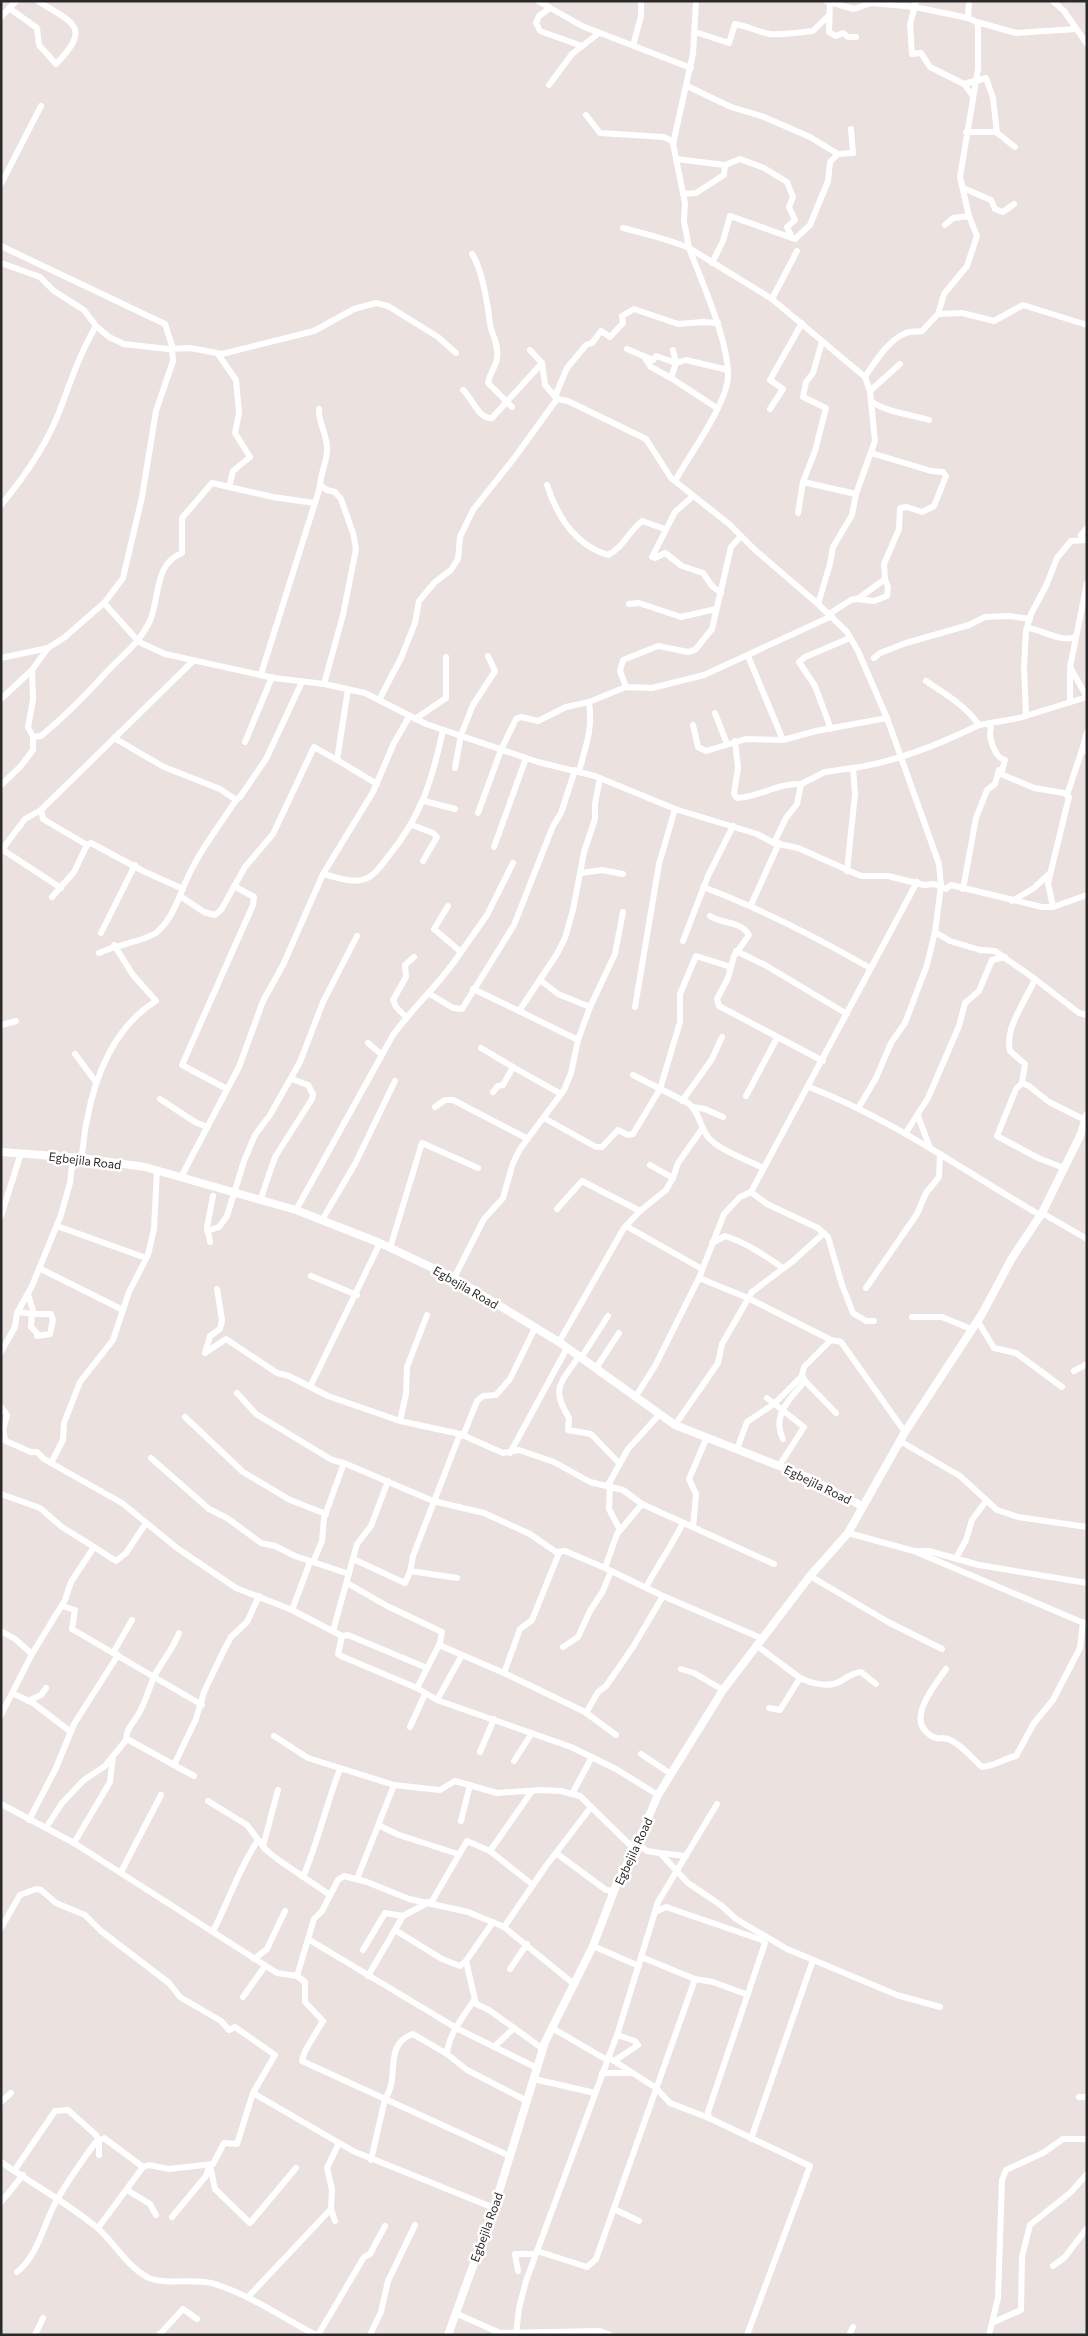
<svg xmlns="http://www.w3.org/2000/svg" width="1088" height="2336" font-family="Commissioner,sans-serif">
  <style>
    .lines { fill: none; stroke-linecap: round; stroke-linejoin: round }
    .minor { stroke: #fff; stroke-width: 6 }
    .tertiary { stroke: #fff; stroke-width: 8 }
    .labels { text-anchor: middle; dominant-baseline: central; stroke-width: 5; stroke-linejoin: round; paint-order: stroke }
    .street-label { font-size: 12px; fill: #2a2a2a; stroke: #fff }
  </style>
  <rect width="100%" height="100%" fill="#ebe1de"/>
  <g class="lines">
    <g class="minor">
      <path d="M538,1L582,26L691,68"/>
      <path d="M696,1L693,54L673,144L685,203L684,221L689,248L772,299L865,377L870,391L875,441L856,494L852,515L833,547L830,564L818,604"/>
      <path d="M826,1L854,9L871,3L915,7L968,18L977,22L978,28V69L960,177L969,216L977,236L967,266L944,294L938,314L922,331C917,332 910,331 906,333C889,339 874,363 865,377"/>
      <path d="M830,1L829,32L836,36L843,33L848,37H856"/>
      <path d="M916,1L910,25L912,54L921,53L930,67L964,84L973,96"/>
      <path d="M1053,1L1064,11L1087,44"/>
      <path d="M9,8L37,28L39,45L56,64C93,26 72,23 38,1"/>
      <path d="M550,8L539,16L536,23L540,31L582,46"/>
      <path d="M1,17L16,1"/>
      <path d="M968,18L969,1"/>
      <path d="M977,22L1016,33L1076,29"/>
      <path d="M695,32L729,43L735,24C747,26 758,32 770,34C784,35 799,32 813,31L828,16"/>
      <path d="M633,46L641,16V1"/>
      <path d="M964,84L986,78L993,98L997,133"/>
      <path d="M549,85L572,54L599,33"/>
      <path d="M687,86L731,107L764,117L810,137L838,154L853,153L851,129"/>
      <path d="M586,115L600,133L664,137L674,142"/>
      <path d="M966,132H996L1015,147"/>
      <path d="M676,159L725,165L740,159L764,168L787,182L793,197L789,207L795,220L787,227L792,238"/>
      <path d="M1,184L41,106"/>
      <path d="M963,188L991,200L995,209L1003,212L1014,204"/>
      <path d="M683,194L696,193L724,175L725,165"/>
      <path d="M945,225L953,218L969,216"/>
      <path d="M623,228C646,234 668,239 689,248C701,280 734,352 727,384C722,410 689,456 675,481"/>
      <path d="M1,246L165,324L173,349"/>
      <path d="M472,254C482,268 488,306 490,324C492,336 499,344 497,358C496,367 489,374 488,383L512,407"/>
      <path d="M1,263L40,277L54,291L84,310L96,326L109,337L124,344L168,349L190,348L222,354L314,331L354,309L376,303L388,306L438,337L456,353"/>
      <path d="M712,263L723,241L730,216L795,239L810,225L828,181L830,162L838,154"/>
      <path d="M772,299L797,251"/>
      <path d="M938,314L962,313L994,321L1023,305L1087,325"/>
      <path d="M627,349L653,360L656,356L676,363L686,360L728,370"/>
      <path d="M530,350L542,363L545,385L557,399"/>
      <path d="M673,350L676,363L671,378L717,408"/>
      <path d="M645,358L651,367L671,378"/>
      <path d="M463,390C473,399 479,420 492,418L542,363"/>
      <path d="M870,391L900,364"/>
      <path d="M557,399L556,394L567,368L586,345L592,343L601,331L610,337L623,323L622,316L634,309L678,324L703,322L718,323"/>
      <path d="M871,401C885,412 910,414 929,420"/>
      <path d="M770,409L783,389L770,380L802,323"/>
      <path d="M803,482L815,451L826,408L803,397L806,382L813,373L822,342"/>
      <path d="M320,485L327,490L335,492L341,499L353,533L356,549L343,615L324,684"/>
      <path d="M547,485C557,516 575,545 608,555C624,547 628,532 642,521L665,529"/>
      <path d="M229,487L273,497L314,503"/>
      <path d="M693,496L675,512L652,557L655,558L665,553L682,566L703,573L712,586L721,593"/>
      <path d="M1,505C26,475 48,443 61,407C71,380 81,351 96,326"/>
      <path d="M798,513L803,482L856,494"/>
      <path d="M1085,540L1081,535L1087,528"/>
      <path d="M857,599L874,601L887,596L888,587L885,579"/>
      <path d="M104,603L139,642L165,654L274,678L324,684L365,693L426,724L538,762L595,776L675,809L757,834L774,843L798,848L861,876H888L924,885L934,884L946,889L951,885L1042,907H1053L1087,895"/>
      <path d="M629,604L639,603L681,617L716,609"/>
      <path d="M829,614L851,600L859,598L885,579L884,564L899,529L900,508L907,507L922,512L934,506L946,476L943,472L931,471L871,453"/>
      <path d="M1028,628C1043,630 1062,643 1075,637"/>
      <path d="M748,656L783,740L816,731L887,718"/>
      <path d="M1,658L48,648L65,637L105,602L123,578L142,497L156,411L173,361L172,349"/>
      <path d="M874,658L880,653L906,643L969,625L985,617L1009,616L1030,619"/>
      <path d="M261,674L320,487C320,473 328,460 327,448C327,434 318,422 319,409"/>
      <path d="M926,681C945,694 965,705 979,725L1019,718L1087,697"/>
      <path d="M626,687L620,671L623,660L658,646L688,652L695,650L712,629L731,547L741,536"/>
      <path d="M1087,697L1070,667L1087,583"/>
      <path d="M1,699L32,670"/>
      <path d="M379,700L401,658L415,623L419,601L435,582L451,570L458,559L460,537L473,510L515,457L557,399L568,401L646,439L671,478L729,524L754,549L818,604L847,632L858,651L887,718L939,864L941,886L935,932L950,941L980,950L995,951L1035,979C1026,1000 1004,1029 1010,1051L1025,1064L1022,1083"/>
      <path d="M1070,701V671"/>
      <path d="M715,713L727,744"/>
      <path d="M1026,716L1024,667L1026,631L1031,614L1046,586L1057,558L1071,541L1087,540"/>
      <path d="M415,719L446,698V657"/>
      <path d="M988,724L991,728C988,738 995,758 1005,760L1001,774L1034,788L1064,793L1069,797L1048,883L1053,907"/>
      <path d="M693,725L698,747L706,751L746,739L783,740"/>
      <path d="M831,729L815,686L799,662L805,657L850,638"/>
      <path d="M1087,732L1082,750L1087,752"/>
      <path d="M33,737L41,736C64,717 84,697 104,675C121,656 137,646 149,623C160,601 153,564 182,553V518L212,483L229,487L233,471L250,457L235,433L239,413L236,380L218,354"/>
      <path d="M114,738L164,767L220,789L236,800"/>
      <path d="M735,741L738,768L734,794L737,798C759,797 778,783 801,784"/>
      <path d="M245,742L272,677"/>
      <path d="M337,760L377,784"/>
      <path d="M455,768L461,735L473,705L495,671L488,656"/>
      <path d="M579,771C586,746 593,728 589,702"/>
      <path d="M1,785L20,767L33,750V737L28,727L33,700L32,670L48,648"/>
      <path d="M1067,795L1082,750"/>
      <path d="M424,801L455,809"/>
      <path d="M41,810L43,819L87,845"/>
      <path d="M478,813L501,750L516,719L521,717L538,721L566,707L589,702L626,687L652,688L704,675L832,616"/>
      <path d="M412,825L433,833L437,837L423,861"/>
      <path d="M774,843L786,818L797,804L801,784L825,772L853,768"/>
      <path d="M494,847L526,758"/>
      <path d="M3,850L61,888"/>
      <path d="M1,851L25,819L41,810L193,661"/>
      <path d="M847,871L855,794L853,768C897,762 940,744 979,725"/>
      <path d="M581,873L602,870L623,874"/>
      <path d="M323,874C336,877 352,884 365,879C374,876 381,866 387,858C421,817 432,781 443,730"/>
      <path d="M703,887C762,909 816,937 870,968"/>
      <path d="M963,889L976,818L987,790L995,784L999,770"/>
      <path d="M180,896L204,912L215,915L221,910L245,867L273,834L314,747L337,760L348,689"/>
      <path d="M52,897L74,872L87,845L91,843L143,871L183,889"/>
      <path d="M1012,901L1034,888L1049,874"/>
      <path d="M751,905L779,843"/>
      <path d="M710,916C722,924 741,921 749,935L734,956L728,978L717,999L719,1006L823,1061"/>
      <path d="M101,933L135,865"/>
      <path d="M683,941L708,876L733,826"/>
      <path d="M736,951L765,965L847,1014"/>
      <path d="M461,952L487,915L513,863"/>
      <path d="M99,953C115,945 146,941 157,932C177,915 181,886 194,865C206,842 222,822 236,800L240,797L266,759L302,682"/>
      <path d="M1035,979L1079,1013L1087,1015"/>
      <path d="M540,980L558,994L590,1007"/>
      <path d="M473,989L519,1011"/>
      <path d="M430,994L453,1008L462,1009L514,925L553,826L561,813L575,770"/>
      <path d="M635,1007L659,864L675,809"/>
      <path d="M406,1017L396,1007L393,1000L406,977L405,965L414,957"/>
      <path d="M1,1025L16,1021"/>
      <path d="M578,1040L590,1007L615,954L623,912"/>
      <path d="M368,1043L381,1054"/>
      <path d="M481,1048L513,1067"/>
      <path d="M75,1054L96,1082"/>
      <path d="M633,1075L688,1103C699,1111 700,1127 708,1137C718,1150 748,1160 763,1168"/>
      <path d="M1022,1083L1016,1089L997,1136L1038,1158L1064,1168"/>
      <path d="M1022,1083L1029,1086L1049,1102L1085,1120"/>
      <path d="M809,1087C892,1119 964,1171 1040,1215"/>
      <path d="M227,1089L182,1065L253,905L254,897L234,886"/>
      <path d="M493,1092L498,1086L503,1085L513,1067L561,1094"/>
      <path d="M746,1096L777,1038"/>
      <path d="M160,1099L195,1122L207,1127"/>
      <path d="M682,1101L712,1059L722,1037"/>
      <path d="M435,1107L445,1100H453L528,1139"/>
      <path d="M693,1107L705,1109L723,1117"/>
      <path d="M859,1107L876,1078L891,1043L905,1023L927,965L935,932"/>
      <path d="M918,1116L930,1148"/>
      <path d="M544,1118L596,1147H602L618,1130L628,1135L633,1134L660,1089L680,1022V994L696,956L731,967"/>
      <path d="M905,1134L928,1098L959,1026L965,1003L979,991L992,960L1005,957"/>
      <path d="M81,1158C84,1145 84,1132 87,1120C95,1075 115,1026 156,1001L133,975L114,945"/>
      <path d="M650,1165L673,1178L678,1163L702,1129"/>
      <path d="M181,1177L239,1067L263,1001L283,965L323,874L373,792L394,743L409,717"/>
      <path d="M751,1192L767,1204L818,1228L828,1237L842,1285L853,1313L866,1321H874"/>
      <path d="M260,1201L275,1157L312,1099L313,1094L308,1085L292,1079"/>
      <path d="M557,1209L582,1181L640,1211L666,1190L673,1178"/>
      <path d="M296,1210L393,1035C414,1006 441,983 461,952L434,929L448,906"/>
      <path d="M1042,1213L1087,1239"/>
      <path d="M1,1216L21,1153"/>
      <path d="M322,1220L355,1164L395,1081"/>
      <path d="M57,1226L146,1258"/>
      <path d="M626,1226L702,1269"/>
      <path d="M207,1231L219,1227L227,1216L244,1161L255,1135L270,1115L300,1062L323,1002L357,936"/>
      <path d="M210,1242L207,1227L213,1196"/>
      <path d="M712,1243L725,1236C747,1243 764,1255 783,1268"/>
      <path d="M390,1248L422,1143L478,1168"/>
      <path d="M39,1268L123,1310"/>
      <path d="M311,1276L357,1295"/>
      <path d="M454,1278L484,1219L503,1198L513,1163L520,1149L564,1090L571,1073L578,1040L519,1011L557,954L565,938L573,910L584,852L595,819V804L600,778"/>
      <path d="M699,1278L748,1298L831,1340L841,1342L905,1432"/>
      <path d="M866,1288L917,1214L926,1193L939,1177L940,1154"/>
      <path d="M217,1289L222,1320L220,1329L210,1336L205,1353L226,1339L277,1373L289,1376L328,1396L400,1421L460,1434L503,1453L519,1450L554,1462L590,1482L623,1490L642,1504L774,1564"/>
      <path d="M18,1312L32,1314L31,1327L37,1333V1336L50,1334L53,1320L51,1314H34L28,1294"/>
      <path d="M912,1317H942L971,1329"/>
      <path d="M977,1320L994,1348L1016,1353L1062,1387"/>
      <path d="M831,1340L804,1367L802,1375L805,1381L836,1413"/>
      <path d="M559,1342L624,1228L640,1211"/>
      <path d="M1,1352L15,1327L17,1313L32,1286L61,1215L70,1183L73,1157"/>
      <path d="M579,1356C561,1384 550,1387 569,1418L568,1430L591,1434L620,1464"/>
      <path d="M581,1358L608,1316"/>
      <path d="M596,1368L619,1333"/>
      <path d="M1074,1371L1087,1364"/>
      <path d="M310,1387L380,1243"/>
      <path d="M237,1393L256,1414L332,1460L344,1463L433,1501L484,1513L530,1534L556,1552L565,1551L605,1568L663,1596L761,1638"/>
      <path d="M636,1396L655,1366L699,1278L724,1214L740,1197L751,1192L917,882"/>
      <path d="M767,1398L804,1427L779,1466"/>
      <path d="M1,1407L7,1415L3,1430L5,1439"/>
      <path d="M185,1417L243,1472L290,1500L326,1514"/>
      <path d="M400,1421L406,1394L407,1367L427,1315"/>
      <path d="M675,1425L718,1363L722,1344L752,1292L793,1261L824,1233"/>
      <path d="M463,1436L477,1401L483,1396L496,1395L510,1379L535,1328"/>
      <path d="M1,1439L31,1452H37L44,1459L122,1503L177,1548L236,1588L292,1610L342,1636L338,1654L341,1656L417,1688L437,1700L571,1747L616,1769L658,1795"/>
      <path d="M783,1439C771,1415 790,1399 805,1381"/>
      <path d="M900,1441L960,1476L997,1510L1018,1517L1087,1527"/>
      <path d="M737,1449L747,1422L774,1404L802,1376"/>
      <path d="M510,1453L567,1348"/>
      <path d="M151,1458L209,1509L227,1518L261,1543L275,1546L295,1556L349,1574"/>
      <path d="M51,1463L63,1440L64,1423L80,1382L113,1340L129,1292L148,1255L154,1229L157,1170"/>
      <path d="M608,1485L628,1449L659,1415"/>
      <path d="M610,1485L609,1509L620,1530"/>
      <path d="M1,1494L40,1508L62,1527L94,1547"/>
      <path d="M693,1527L696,1494L689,1479L707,1437"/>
      <path d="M848,1533L914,1551H929L979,1565L1087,1583"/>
      <path d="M914,1551L1086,1624"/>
      <path d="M956,1558L966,1540L972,1520L986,1501"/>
      <path d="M353,1559L405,1583L410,1572L413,1556L460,1434"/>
      <path d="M605,1568L617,1534L642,1504"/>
      <path d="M410,1571L457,1578"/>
      <path d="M810,1576L888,1622L942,1649"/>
      <path d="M347,1583L387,1606L442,1632L440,1643L417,1688"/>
      <path d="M646,1587C658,1565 672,1545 683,1523"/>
      <path d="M62,1606L75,1610L72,1629L113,1653"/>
      <path d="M292,1610L310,1562L314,1560L322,1541L324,1518L344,1463"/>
      <path d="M132,1620L113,1653L202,1705"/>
      <path d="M1,1631L15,1639L32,1654"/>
      <path d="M333,1631L357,1544L371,1526L388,1481"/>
      <path d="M342,1636L348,1635L427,1668"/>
      <path d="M439,1645L504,1673L585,1712L616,1735"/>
      <path d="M756,1645L800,1678L780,1710L769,1708"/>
      <path d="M563,1647L578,1637L590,1611L603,1591L611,1571"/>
      <path d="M681,1669L694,1673L723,1690"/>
      <path d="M946,1669C935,1686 903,1721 933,1737C939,1740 944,1737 948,1739C961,1744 972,1758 982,1767C995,1766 1003,1759 1016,1756L1034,1723L1053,1700L1080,1648L1083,1622"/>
      <path d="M504,1673L520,1629L532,1620L559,1553"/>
      <path d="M800,1678C810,1683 828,1688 839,1682C847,1678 851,1673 861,1672L876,1684"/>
      <path d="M14,1694L33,1703L71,1732"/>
      <path d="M437,1700L462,1655"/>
      <path d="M28,1701L41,1695L46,1688"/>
      <path d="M586,1713L598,1692L606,1686L633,1647L663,1596"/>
      <path d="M1,1715L32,1654L65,1600L71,1582L94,1547L116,1561L126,1553L146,1523"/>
      <path d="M410,1727L425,1694"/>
      <path d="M274,1736L308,1758L394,1785L440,1790L455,1781L497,1793L541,1790L561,1791L580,1796L634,1849"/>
      <path d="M126,1740C126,1728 134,1723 139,1713C146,1701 149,1688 154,1677C162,1661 173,1649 179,1633"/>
      <path d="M480,1752L494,1719"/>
      <path d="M641,1754L671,1774"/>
      <path d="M514,1761L532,1733"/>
      <path d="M174,1765L196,1719L204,1692L223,1652L231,1637L247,1622L259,1596"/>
      <path d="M572,1794L592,1757"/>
      <path d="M208,1801L247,1825L265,1849L277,1859L330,1895"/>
      <path d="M1,1804L74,1843L277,1973L297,1976L314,1919L322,1911L338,1880L344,1876L367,1882L409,1899L468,1912L504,1927L575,1985"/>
      <path d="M29,1820L56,1768L74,1724L118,1655"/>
      <path d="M461,1821L470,1785"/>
      <path d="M378,1825L399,1835L458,1854"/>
      <path d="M46,1828L62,1803L84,1780L105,1766L127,1739L194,1776"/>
      <path d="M74,1843L110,1782L113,1756"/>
      <path d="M637,1844L647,1851L660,1853L688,1883L722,1906L736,1919L787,1949L897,1995L940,2007"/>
      <path d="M263,1846L278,1790"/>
      <path d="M490,1851L532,1791"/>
      <path d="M556,1853L606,1890L614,1891"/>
      <path d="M660,1853L686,1856"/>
      <path d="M121,1872L161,1795"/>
      <path d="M303,1877C318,1842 326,1805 340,1769"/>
      <path d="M357,1879L394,1785"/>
      <path d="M431,1903L467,1841L490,1851L533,1885"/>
      <path d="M655,1912L666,1907L762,1940L765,1943L708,2112L709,2118"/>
      <path d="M493,1922L466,1961L476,2004L489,2010L514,2028L494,2047"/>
      <path d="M504,1927L546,1866L591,1807"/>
      <path d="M1,1928L20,1895L36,1889L41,1890L56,1903L85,1915L101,1931L169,1983L180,1997L221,2021L229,2030L235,2027L275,2055L253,2093L237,2144L224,2143L213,2164L169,2169L149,2165L143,2167L98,2228"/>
      <path d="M395,1930L442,1959L460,1966L466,1961"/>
      <path d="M213,1931C229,1901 239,1868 258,1840"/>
      <path d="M308,1939L458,2029L537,2068"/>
      <path d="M593,1946L639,1966"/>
      <path d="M363,1950L385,1913L403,1916"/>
      <path d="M254,1959L267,1949L285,1911"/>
      <path d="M510,1969L527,1944"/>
      <path d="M297,1976L305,1982V2002L323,2021L305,2051L302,2061L510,2156"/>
      <path d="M368,1976L403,1916L429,1902"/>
      <path d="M695,1979L713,1982L748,1995"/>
      <path d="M243,1997L265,1966"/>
      <path d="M514,2028L543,2049"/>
      <path d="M552,2028L607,2060"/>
      <path d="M447,2054L467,2070L527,2101"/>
      <path d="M608,2057L656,2088L670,2103L709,2118L810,2166L747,2335"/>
      <path d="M614,2061L638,2045L635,2041L617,2035"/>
      <path d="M602,2073H631"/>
      <path d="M534,2079L595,2093"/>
      <path d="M253,2093L353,2151L494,2208"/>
      <path d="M1079,2097H1087"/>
      <path d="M1,2102L11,2093"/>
      <path d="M751,2139L813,1960"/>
      <path d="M371,2160L385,2099C401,2077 382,2045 413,2034L447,2054C448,2035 464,2016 474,2000"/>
      <path d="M1,2162C32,2184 66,2202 95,2226C114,2241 125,2265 147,2277C162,2286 198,2277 218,2285C253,2297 283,2318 316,2335"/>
      <path d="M210,2165L215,2189L250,2223L296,2168"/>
      <path d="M14,2171L55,2111L68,2110L96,2135L99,2141V2155"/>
      <path d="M127,2190L150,2204L156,2215"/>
      <path d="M1,2202L23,2175"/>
      <path d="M614,2209L639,2221"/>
      <path d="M172,2217L206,2176L209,2166"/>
      <path d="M335,2221L331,2209L332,2190L327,2168L339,2143"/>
      <path d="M537,2251L587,2267L596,2259L695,1979L641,1957"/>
      <path d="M1053,2266L1065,2257L1087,2228"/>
      <path d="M518,2271L515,2254H536"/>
      <path d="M17,2272C39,2255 44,2221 58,2198C69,2179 82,2161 95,2143L104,2138L143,2167"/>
      <path d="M248,2297L331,2209"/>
      <path d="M455,2313L500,2333L600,2331L610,2335"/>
      <path d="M994,2322L1021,2310L1022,2257L1030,2225L1071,2192L1087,2174"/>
      <path d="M35,2335L43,2318"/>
      <path d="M159,2335L183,2309L197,2319"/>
      <path d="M318,2335L364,2257L370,2254L385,2226"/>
      <path d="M370,2335L381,2312L388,2281L415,2225"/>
      <path d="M516,2335L519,2308L526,2281L618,2032L658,1902L717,1804"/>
      <path d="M849,2335L853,2327"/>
      <path d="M989,2335L998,2298L1002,2180L1006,2170L1043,2153L1063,2139H1087"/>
    </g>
    <g class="tertiary">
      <path d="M1,1152L81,1158L145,1167L296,1210L380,1243L454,1278L559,1342L675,1425L807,1477L862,1506"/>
      <path d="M448,2335L494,2208L545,2042L593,1946L617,1883L637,1844L658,1795L723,1690L810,1576L848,1533L905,1432L982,1314L1012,1258L1042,1213L1080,1136L1087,1115"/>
    </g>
  </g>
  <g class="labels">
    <g class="street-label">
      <text transform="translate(85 1160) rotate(7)">Egbejila Road</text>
      <text transform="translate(466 1287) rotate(30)">Egbejila Road</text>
      <text transform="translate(818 1484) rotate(26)">Egbejila Road</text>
      <text transform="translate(633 1851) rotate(-65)">Egbejila Road</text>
      <text transform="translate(486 2227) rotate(-70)">Egbejila Road</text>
    </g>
  </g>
  <rect width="1088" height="2336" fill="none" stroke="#2a2a2a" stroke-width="5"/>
</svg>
